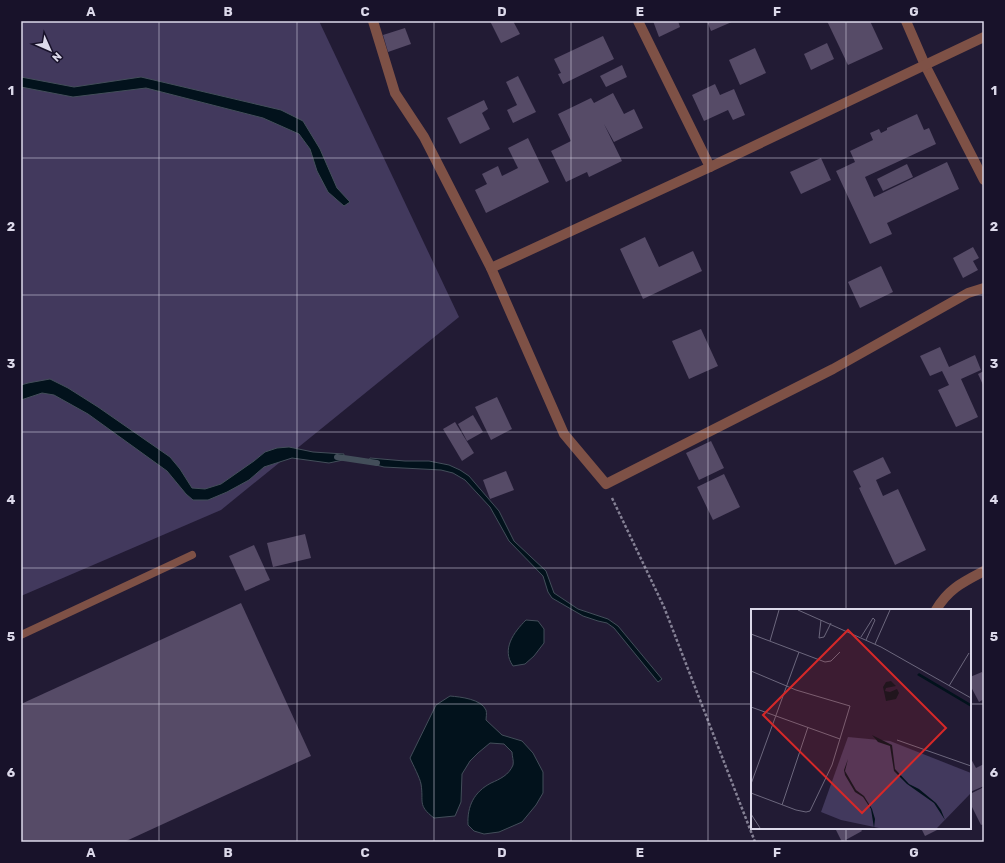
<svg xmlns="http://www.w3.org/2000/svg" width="1005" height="863" font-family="Rubik,sans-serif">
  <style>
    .green { fill: #42395d }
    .water { fill: #02121c; stroke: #434e5a }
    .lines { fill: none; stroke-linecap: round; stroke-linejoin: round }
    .stream { stroke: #434e5a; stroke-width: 6 }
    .building { fill: #564b67 }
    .path { stroke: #858195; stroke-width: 2.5; stroke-dasharray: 3 2; stroke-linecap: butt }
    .lane { stroke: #7e5146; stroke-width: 8 }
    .street { stroke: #7e5146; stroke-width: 10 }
    .grid { fill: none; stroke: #dcd9ea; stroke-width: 1; stroke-opacity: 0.55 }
    .inset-road { fill: none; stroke: #6c677d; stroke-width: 1 }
    .view { fill: #d62828; fill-opacity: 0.15; stroke: #d62828; stroke-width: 2 }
    .inset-edge { fill: none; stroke: #dcd9ea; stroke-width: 2 }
    .neatline { fill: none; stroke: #dcd9ea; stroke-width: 1.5 }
    .grid-label { font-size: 13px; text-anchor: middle; font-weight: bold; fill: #dcd9ea }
  </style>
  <rect width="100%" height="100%" fill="#221b34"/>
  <path class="green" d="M21,21H319L459,317L221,510L21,596Z"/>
  <g class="water">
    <path d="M21,77L74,87L141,77L281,110L303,121L320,149L337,188L350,202L344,206L328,192L317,171L310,149L299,134L263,118L146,88L73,97L21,87Z"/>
    <path d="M50,379L68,388L98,407L170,457L180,469L192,488L205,489L221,484L254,461L265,452L277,448L289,447L313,452L344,454L343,460L329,463L292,458L264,467L249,480L227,492L208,500H193L186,494L167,471L88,414L54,395L42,393L21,400V385L28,383Z"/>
    <path d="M370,458L405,461H429L449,465L460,470L469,476L499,511L514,541L546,571L554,593L578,609L608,619L618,626L662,679L658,682L614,628L607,623L598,621L583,616L552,598L548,592L543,576L509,541L490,507L465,480L453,473L441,470L384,467L368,463Z"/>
    <path d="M526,620L538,621L544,629V643L534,656L525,664L513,666C501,649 514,632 526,620Z"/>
    <path d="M450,696C461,697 481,699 486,710C487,713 486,718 486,720L502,735L522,741L533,753L543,772V793L536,805L522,822L499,832L484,834L474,831L468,825C467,806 474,792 491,783C500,779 509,775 513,765C514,761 512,756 512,752L504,744L490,743L478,753L470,761L462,774L461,802L455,816L434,818C417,805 424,802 421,784C420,778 413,765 410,758L436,705Z"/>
  </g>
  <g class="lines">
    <path class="stream" d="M337,457L377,463"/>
  </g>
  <g class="building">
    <path d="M490,21H513L520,34L501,43Z"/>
    <path d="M653,21H678L680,27L659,37Z"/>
    <path d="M707,21H734L711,31Z"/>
    <path d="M827,21H870L883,49L848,65Z"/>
    <path d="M405,28L411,44L388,52L383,35Z"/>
    <path d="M603,36L614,59L563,84L558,74L561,73L554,59Z"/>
    <path d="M827,43L834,59L811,70L804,54Z"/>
    <path d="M755,48L766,73L740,85L729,60Z"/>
    <path d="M622,65L627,77L606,87L600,76Z"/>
    <path d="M518,76L536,112L513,123L507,110L517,105L506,82Z"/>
    <path d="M715,84L720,95L734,89L745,115L733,120L728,110L704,121L692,95Z"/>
    <path d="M613,93L624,114L634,109L643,128L614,142L604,124L622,161L589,177L587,172L566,182L551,151L571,141L558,114L591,98L594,103Z"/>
    <path d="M484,100L488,109L482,113L490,129L460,144L447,118Z"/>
    <path d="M917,114L924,130L929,128L936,144L865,177L874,197L947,162L959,189L887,223L892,234L870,244L836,171L855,162L850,151L873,140L870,133L879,129L881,133L887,130V128Z"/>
    <path d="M528,138L549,182L486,213L475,190L487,184L482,174L498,166L502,176L518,168L508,148Z"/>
    <path d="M821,158L831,180L801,194L790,172Z"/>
    <path d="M907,164L913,177L883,191L877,179Z"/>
    <path d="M645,237L659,267L693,251L702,271L643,299L620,249Z"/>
    <path d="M973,247L979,258L973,261L978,270L963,278L953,258Z"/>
    <path d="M881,266L893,292L860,308L848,282Z"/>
    <path d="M701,329L718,366L689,379L672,341Z"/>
    <path d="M940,347L949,367L975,355L981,370L961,379L978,417L956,427L938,390L949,385L942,371L930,376L920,356Z"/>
    <path d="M984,371V387L978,374Z"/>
    <path d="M497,397L512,429L491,440L475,407Z"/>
    <path d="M473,415L483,432L467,441L458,424Z"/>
    <path d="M455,422L474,453L462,461L443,429Z"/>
    <path d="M711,441L724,468L699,480L686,453Z"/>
    <path d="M883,457L891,473L876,480L883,496L898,489L926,550L895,565L859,488L861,487L853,471Z"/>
    <path d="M506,471L514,490L490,499L483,480Z"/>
    <path d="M724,474L740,507L713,520L697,487Z"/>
    <path d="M305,534L311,558L273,567L267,543Z"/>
    <path d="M254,545L270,580L245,591L229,556Z"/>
    <path d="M241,603L311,756L124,842H21V704Z"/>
    <path d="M982,672L984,676V699L979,702L970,685V677Z"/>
    <path d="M970,757L976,768L984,764V786L970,792Z"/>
    <path d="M984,787V824L981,825L970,803V794Z"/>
    <path d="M835,828H860L862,831L842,842Z"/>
    <path d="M921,828H941L925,836Z"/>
  </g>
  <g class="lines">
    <path class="path" d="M612,498L664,607L755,842"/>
    <path class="lane" d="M21,635L192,555"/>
    <g class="street">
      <path d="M373,21L395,93L424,137L491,268L564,434L606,484L833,369L968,293L984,288"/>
      <path d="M638,21L710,167"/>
      <path d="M906,21L925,65L984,180"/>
      <path d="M491,268L710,167L984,37"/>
      <path d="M936,610C948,589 963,582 984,571"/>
    </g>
  </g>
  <path class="grid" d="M159,21V842M297,21V842M434,21V842M571,21V842M708,21V842M846,21V610M21,158H984M21,295H984M21,432H984M21,568H984M21,704H752M970,704H984M846,828V842"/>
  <g transform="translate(751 609)">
    <rect width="220" height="220" fill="#221b34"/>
    <path d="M97,128L139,132L220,164V184L186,219H128L90,211L70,203Z" fill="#42395d"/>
    <path d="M168,64L220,95V98L166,66ZM140,72L145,77L135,79L134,82L139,83L146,80L148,84L145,90L135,92L132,78L135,73ZM121,126L141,136L144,160L158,175L168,180L185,194L190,201L194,211L183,194L156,175L143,162L139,137L127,133ZM97,150L94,162L105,181L113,187L121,200L124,210L123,219L120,200L112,188L104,183L94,166L93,161Z" fill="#02121c"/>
    <path class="inset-road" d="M47,1L130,38L220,89M70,11L68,29L73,28L80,14M0,25L74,53L80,52L89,43M110,28L122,9L124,11L115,31M19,32L28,1M124,35L139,1M0,62L45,81L99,97L81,156L59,202L55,203L45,201L0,184M198,77L218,44M0,98L89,130M146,131L220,157M0,175L48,43M31,196L57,118M0,205L9,219"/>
    <path class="view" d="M97,21L195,119L111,204L12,106Z"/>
    <rect width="220" height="220" class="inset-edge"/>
  </g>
  <rect width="1005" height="863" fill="none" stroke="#18122a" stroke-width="44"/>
  <g transform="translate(50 50) rotate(135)" stroke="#18122a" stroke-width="3" paint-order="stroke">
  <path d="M0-3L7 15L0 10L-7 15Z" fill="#dcd9ea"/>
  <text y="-6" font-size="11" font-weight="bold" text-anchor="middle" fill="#dcd9ea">N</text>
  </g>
  <rect x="22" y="22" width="961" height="819" class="neatline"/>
  <g class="grid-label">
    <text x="91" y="16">A</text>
    <text x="228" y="16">B</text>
    <text x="365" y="16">C</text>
    <text x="502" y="16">D</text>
    <text x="640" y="16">E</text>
    <text x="777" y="16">F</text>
    <text x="914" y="16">G</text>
    <text x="11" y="95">1</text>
    <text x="994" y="95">1</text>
    <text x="11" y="231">2</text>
    <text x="994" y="231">2</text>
    <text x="11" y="368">3</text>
    <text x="994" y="368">3</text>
    <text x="11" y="504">4</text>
    <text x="994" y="504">4</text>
    <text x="11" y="641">5</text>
    <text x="994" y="641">5</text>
    <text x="11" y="777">6</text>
    <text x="994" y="777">6</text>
    <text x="91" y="857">A</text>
    <text x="228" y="857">B</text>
    <text x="365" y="857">C</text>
    <text x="502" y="857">D</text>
    <text x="640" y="857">E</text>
    <text x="777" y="857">F</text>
    <text x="914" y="857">G</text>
  </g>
</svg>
